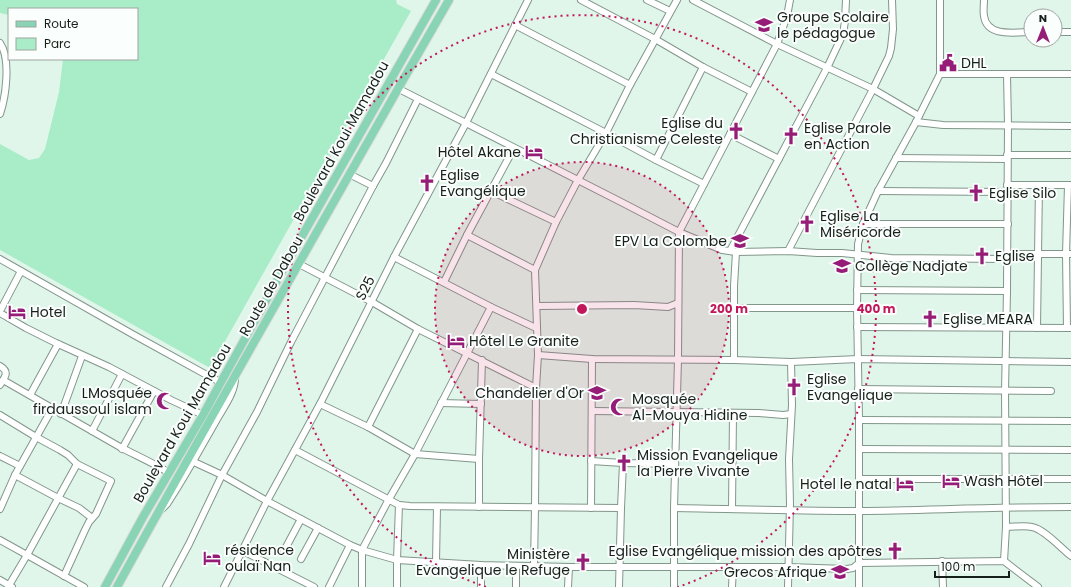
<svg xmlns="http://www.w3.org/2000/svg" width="1071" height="587" font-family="Poppins,sans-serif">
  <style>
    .green { fill: #a9ecc8 }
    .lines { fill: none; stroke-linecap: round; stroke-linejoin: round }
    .minor-casing { stroke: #82968b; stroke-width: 8 }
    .major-casing { stroke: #dadbdb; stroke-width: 10 }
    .minor { stroke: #fff; stroke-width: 6 }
    .major { stroke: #89d4b4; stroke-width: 8 }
    .ring { fill: none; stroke: #c2185b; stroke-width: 2; stroke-dasharray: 2 4 }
    .labels { text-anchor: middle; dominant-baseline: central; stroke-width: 4; stroke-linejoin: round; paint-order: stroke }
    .poi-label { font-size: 14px; fill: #171f1b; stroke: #fafefc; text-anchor: start }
    .street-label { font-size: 14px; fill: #171f1b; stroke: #fafefc }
    .centre { fill: #c2185b; stroke: #fafefc; stroke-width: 2 }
    .ring-label { font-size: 12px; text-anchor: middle; font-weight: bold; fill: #c2185b; stroke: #fafefc; stroke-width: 4; stroke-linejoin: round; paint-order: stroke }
  </style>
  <rect width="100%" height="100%" fill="#e1f6ea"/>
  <path class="green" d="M0,0H396L397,4L411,11L210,368L0,250V144L29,160L39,158L45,149L59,92L63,59H137V9H9V15L0,13Z"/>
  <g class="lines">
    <g class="minor-casing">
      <g id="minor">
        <path d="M581,0L655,39L703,67L752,92"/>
        <path d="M647,0L670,11"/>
        <path d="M693,0L777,44L873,89L919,116"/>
        <path d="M984,0C984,5 983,11 984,16C987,38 1016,32 1031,32"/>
        <path d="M515,25L630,85"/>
        <path d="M1055,32H1071"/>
        <path d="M0,43C11,59 6,96 0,114"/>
        <path d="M491,74L606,133L656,160L704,184"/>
        <path d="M940,74H1071"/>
        <path d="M399,89L623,203L679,232L722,250L736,252L788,251L817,253H842L891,258L1007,259"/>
        <path d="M916,122L943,125L1071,126"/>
        <path d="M730,134L779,159"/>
        <path d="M1007,155H1071"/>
        <path d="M896,158L1007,159"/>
        <path d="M656,160L703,67"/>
        <path d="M349,174L373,186"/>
        <path d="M1007,185H1071"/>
        <path d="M491,191L556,222"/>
        <path d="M878,191L1007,192"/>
        <path d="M863,224H1008"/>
        <path d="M467,235L535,270"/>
        <path d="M730,251L827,68L843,34L845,21L846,0"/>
        <path d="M788,251L873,89L889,56L891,48L893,29L892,0"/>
        <path d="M1007,254H1071"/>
        <path d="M394,257L491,307L536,328"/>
        <path d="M0,259L134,335L214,379L221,382"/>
        <path d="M299,264L372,302L418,329L536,388"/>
        <path d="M444,282L467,235L514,148"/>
        <path d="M857,290L1007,291"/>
        <path d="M537,306L634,305L668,307L678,303"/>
        <path d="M734,308H857"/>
        <path d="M0,311L21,271"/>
        <path d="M0,313L26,328L56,343L109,367L171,400L203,415"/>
        <path d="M857,327L1071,328"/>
        <path d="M1037,328L1039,185"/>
        <path d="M1067,328L1066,254L1068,185"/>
        <path d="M538,355L592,359L734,360L791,362L858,359L1071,362"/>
        <path d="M734,360V286L736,252"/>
        <path d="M0,366C10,372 5,377 0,385"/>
        <path d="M3,380C42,402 81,425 120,447C137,456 154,463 169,473"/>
        <path d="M858,389L1051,391"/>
        <path d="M30,395L58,344"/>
        <path d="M441,403L481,404"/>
        <path d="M320,404L368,427L415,454L479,459"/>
        <path d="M592,411L759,413L783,415L791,414"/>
        <path d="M61,414L82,356"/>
        <path d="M0,415L36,437L60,450L68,455L77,464L111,481L96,514L89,522L85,530L64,576"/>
        <path d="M859,420L1071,421"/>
        <path d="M368,427L418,329"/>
        <path d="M92,431L122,374"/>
        <path d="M122,449L154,391"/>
        <path d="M859,449L1071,450"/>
        <path d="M295,450L399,505L410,506L621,508"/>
        <path d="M0,456L20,466"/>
        <path d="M591,461L623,463L675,464"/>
        <path d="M194,462L222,475L267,501L350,545L362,550L397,560L481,565L569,567H788L847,569L853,568L859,563L1004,561L1038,587"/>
        <path d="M15,475L58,498L79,508L92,518"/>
        <path d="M859,479H1071"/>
        <path d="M479,507V459L482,360"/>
        <path d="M591,508C591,458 592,409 592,359"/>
        <path d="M674,508C736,509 798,511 859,511C930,510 1000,507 1071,507"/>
        <path d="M0,509L15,475L52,409"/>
        <path d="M162,509L167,504C185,477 200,449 216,421C223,408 236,392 235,376"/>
        <path d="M732,509L733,413"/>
        <path d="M1006,527C1015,527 1024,525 1032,527C1044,529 1061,548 1071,556"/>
        <path d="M0,540L27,555L77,464"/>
        <path d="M243,551L314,587"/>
        <path d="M284,551L301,519"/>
        <path d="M301,559L318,528"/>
        <path d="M942,561L943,587"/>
        <path d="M1004,561L1006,527L1005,391L1007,291L1008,125L1007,74"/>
        <path d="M436,562L437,507"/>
        <path d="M534,566L535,507L536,388L538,355L535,270L556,222L578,180L606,133L630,85L677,0"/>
        <path d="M0,580L12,587"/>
        <path d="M8,587L27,555L84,587"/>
        <path d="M166,587L189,544L222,475L257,412L291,342L373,186L386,163L418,99"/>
        <path d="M224,587L267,501L320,404L394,257L466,123L528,0"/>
        <path d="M329,587L350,545"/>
        <path d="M362,587V550L389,499L415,454L491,307"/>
        <path d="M397,587V560L399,505"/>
        <path d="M481,587V565"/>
        <path d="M516,587V566"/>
        <path d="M568,587L569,567"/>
        <path d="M619,587L621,508L623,463"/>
        <path d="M674,587V508L678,359L679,232L777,44L787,16L790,0"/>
        <path d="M732,587L733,567"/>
        <path d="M788,587L790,504L789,459L792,405L791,362"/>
        <path d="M859,587V420L857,308L858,244L863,224L878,191L916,122L940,74V0"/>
      </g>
    </g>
    <g class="major-casing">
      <g id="major">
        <path d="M105,587L143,517L203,415L221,382L289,259L436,0"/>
        <path d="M117,587C176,479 237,372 298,265C348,177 398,88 449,0"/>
      </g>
    </g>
    <use href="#minor" class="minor"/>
    <use href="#major" class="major"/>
  </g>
  <circle cx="582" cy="309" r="147" fill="#c2185b" fill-opacity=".12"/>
  <g class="ring">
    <circle cx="582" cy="309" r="147"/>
    <path d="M486 587A294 294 0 1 1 678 587"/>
  </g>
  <defs>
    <g id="school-bare" transform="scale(1.38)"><path d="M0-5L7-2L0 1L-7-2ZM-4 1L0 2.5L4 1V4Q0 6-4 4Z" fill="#961d77" stroke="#fafefc" stroke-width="2.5" paint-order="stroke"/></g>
    <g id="civic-bare" transform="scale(1.38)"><path d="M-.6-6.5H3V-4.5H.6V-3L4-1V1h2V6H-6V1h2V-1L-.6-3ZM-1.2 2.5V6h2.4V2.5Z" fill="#961d77" stroke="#fafefc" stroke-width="2.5" paint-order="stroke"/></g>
    <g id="church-bare" transform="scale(1.38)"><path d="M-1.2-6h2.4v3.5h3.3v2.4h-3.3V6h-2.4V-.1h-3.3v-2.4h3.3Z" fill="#961d77" stroke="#fafefc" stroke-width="2.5" paint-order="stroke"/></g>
    <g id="hotel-bare" transform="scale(1.38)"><path d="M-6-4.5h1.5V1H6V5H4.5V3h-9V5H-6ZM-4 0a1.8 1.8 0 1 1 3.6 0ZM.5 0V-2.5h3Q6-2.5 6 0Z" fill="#961d77" stroke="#fafefc" stroke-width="2.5" paint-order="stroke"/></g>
    <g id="mosque-bare" transform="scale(1.38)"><path d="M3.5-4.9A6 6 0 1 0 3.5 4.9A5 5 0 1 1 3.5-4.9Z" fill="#961d77" stroke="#fafefc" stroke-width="2.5" paint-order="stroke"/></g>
    <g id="university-bare" transform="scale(1.38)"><path d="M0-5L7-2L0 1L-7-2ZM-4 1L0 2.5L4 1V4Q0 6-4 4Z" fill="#961d77" stroke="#fafefc" stroke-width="2.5" paint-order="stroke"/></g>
  </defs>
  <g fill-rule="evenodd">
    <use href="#school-bare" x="764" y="25"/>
    <use href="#civic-bare" x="948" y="63"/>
    <use href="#church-bare" x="736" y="131"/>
    <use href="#church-bare" x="791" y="136"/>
    <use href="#hotel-bare" x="534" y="152"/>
    <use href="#church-bare" x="427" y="183"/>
    <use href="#church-bare" x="976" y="193"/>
    <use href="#church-bare" x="807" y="224"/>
    <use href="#school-bare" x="740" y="241"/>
    <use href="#church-bare" x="982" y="256"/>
    <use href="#school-bare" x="842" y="266"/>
    <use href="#hotel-bare" x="17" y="312"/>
    <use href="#church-bare" x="930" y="319"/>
    <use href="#hotel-bare" x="456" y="341"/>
    <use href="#church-bare" x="794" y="387"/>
    <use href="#school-bare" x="597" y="393"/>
    <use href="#mosque-bare" x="165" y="401"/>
    <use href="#mosque-bare" x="619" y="407"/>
    <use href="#church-bare" x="624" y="463"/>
    <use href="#hotel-bare" x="951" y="481"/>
    <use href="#hotel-bare" x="905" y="484"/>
    <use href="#church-bare" x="895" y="551"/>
    <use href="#hotel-bare" x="212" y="558"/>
    <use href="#church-bare" x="583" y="562"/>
    <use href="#university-bare" x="840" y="572"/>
  </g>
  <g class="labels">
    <g class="poi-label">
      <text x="777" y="17">Groupe Scolaire<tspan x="777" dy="16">le pédagogue</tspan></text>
      <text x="961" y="63">DHL</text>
      <text x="723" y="123" text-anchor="end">Eglise du<tspan x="723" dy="16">Christianisme Celeste</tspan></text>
      <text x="804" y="128">Eglise Parole<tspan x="804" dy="16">en Action</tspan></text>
      <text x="521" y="152" text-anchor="end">Hôtel Akane</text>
      <text x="440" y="175">Eglise<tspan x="440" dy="16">Evangélique</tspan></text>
      <text x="989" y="193">Eglise Silo</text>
      <text x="820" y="216">Eglise La<tspan x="820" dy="16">Miséricorde</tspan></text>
      <text x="727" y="241" text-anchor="end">EPV La Colombe</text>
      <text x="995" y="256">Eglise</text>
      <text x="855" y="266">Collège Nadjate</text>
      <text x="30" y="312">Hotel</text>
      <text x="943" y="319">Eglise MEARA</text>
      <text x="469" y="341">Hôtel Le Granite</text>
      <text x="807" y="379">Eglise<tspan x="807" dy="16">Evangelique</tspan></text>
      <text x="152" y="393" text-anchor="end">LMosquée<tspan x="152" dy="16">firdaussoul islam</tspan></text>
      <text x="584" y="393" text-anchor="end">Chandelier d'Or</text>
      <text x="632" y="399">Mosquée<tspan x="632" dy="16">Al-Mouya Hidine</tspan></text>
      <text x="637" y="455">Mission Evangelique<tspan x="637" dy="16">la Pierre Vivante</tspan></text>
      <text x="964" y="481">Wash Hôtel</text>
      <text x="892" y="484" text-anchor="end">Hotel le natal</text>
      <text x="225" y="550">résidence<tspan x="225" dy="16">oulaï Nan</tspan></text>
      <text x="882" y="551" text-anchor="end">Eglise Evangélique mission des apôtres</text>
      <text x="570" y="554" text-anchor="end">Ministère<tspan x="570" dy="16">Evangelique le Refuge</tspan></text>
      <text x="827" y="572" text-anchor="end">Grecos Afrique</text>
    </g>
    <g class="street-label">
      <text transform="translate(341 141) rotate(-61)">Boulevard Koui Mamadou</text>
      <text transform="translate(271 286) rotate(-60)">Route de Dabou</text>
      <text transform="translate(365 288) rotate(-63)">S25</text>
      <text transform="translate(182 423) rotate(-60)">Boulevard Koui Mamadou</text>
    </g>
  </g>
  <circle cx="582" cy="309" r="6" class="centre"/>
  <g class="ring-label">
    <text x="729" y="313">200 m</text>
    <text x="876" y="313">400 m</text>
  </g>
  <rect x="8" y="8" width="130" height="52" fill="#fafefc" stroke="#9fa5a2"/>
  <rect x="16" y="21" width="20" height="6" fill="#89d4b4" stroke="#9fa5a2"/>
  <text x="44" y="28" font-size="12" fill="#171f1b">Route</text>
  <rect x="16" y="38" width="20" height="12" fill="#a9ecc8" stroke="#9fa5a2"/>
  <text x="44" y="48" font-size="12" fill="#171f1b">Parc</text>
  <g transform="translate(1043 28)"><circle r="19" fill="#fafefc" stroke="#9fa5a2"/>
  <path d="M0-3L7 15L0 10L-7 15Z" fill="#961d77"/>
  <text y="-6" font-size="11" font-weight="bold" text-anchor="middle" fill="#171f1b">N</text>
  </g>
  <path d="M935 571v6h74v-6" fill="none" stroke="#171f1b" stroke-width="2"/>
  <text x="941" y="571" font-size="12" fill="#171f1b" stroke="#fafefc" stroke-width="3" paint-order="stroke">100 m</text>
</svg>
